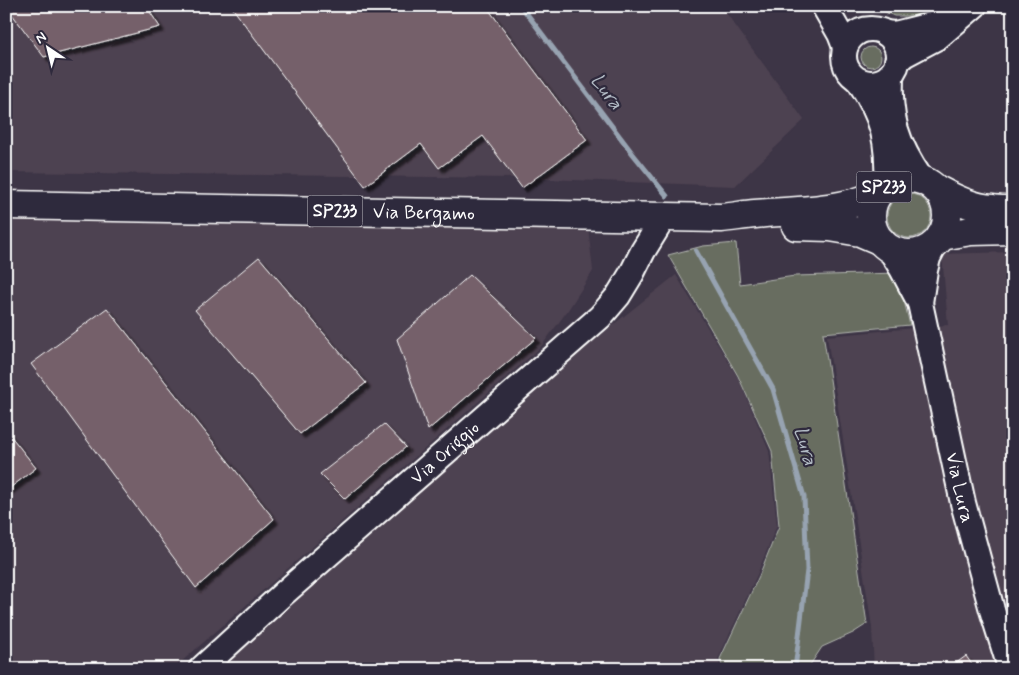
<svg xmlns="http://www.w3.org/2000/svg" width="1019" height="675" font-family="Mynerve,sans-serif">
  <style>
    .built { fill: #4e4251 }
    .green { fill: #676d60; stroke: #b3b6b0 }
    .lines { fill: none; stroke-linecap: round; stroke-linejoin: round }
    .stream { stroke: #97a3b1; stroke-width: 5 }
    .building { fill: #75616a; stroke: #fff; filter: url(#shadow) }
    .minor-casing { stroke: #fff; stroke-width: 28 }
    .major-casing { stroke: #fff; stroke-width: 31 }
    .path { stroke: #fff; stroke-width: 3; stroke-dasharray: 5 4; stroke-linecap: butt }
    .minor { stroke: #2f2a3d; stroke-width: 24 }
    .major { stroke: #2f2a3d; stroke-width: 28 }
    .labels { text-anchor: middle; dominant-baseline: central; stroke-width: 4.5; stroke-linejoin: round; paint-order: stroke }
    .shield { fill: #2f2a3d; stroke: #c1bfc5; stroke-width: 1 }
    .shield-label { font-size: 18px; font-weight: bold; fill: #fff }
    .street-label { font-size: 19px; fill: #fff; stroke: #2f2a3d }
    .water-label { font-size: 20px; font-style: italic; fill: #b1bac4; stroke: #2f2a3d }
  </style>
  <defs>
    <filter id="shadow"><feDropShadow dx="4.5" dy="4.5" stdDeviation="1" flood-color="#0009"/></filter>
  </defs>
  <rect width="100%" height="100%" fill="#3d3546"/>
  <filter id="ink" filterUnits="userSpaceOnUse"><feTurbulence type="fractalNoise" baseFrequency=".02" numOctaves="2"/><feDisplacementMap in="SourceGraphic" scale="10" xChannelSelector="R" yChannelSelector="G"/><feConvolveMatrix kernelMatrix="1 2 1 2 8 2 1 2 1" color-interpolation-filters="sRGB"/></filter>
  <g filter="url(#ink)">
    <g class="built">
      <path d="M6,6H721L804,120L735,186L520,178L6,172Z"/>
      <path d="M6,219L588,227L593,271L568,310L540,348L173,669H6Z"/>
      <path d="M1013,252V669H874L872,627L827,336L948,325L942,254Z"/>
      <path d="M676,275L738,378L769,451L773,487L777,525L757,575L718,659L721,669H219L392,508L604,332Z"/>
    </g>
    <g class="green">
      <path d="M873,6H934L945,11L934,16H894Z"/>
      <circle cx="871" cy="57" r="10"/>
      <circle cx="909" cy="216" r="22"/>
      <path d="M736,243L740,284L795,276L897,273L910,325L823,333L867,624L853,633L822,647L810,665V669H723L720,659L759,576L779,526L772,451L738,376L668,255L703,246Z"/>
    </g>
    <g class="lines">
      <g class="stream">
        <path d="M521,6L633,154L667,196"/>
        <path d="M696,251L773,389L804,497L807,570L795,669"/>
      </g>
    </g>
    <g class="building">
      <path d="M6,6H146L160,27L44,57Z"/>
      <path d="M231,6H486L587,140L522,188L483,136L439,168L421,144L365,186Z"/>
      <path d="M259,257L366,383L300,434L195,310Z"/>
      <path d="M470,275L536,338L428,430L397,339Z"/>
      <path d="M107,308L274,519L196,588L31,364Z"/>
      <path d="M384,424L406,447L345,499L320,474Z"/>
      <path d="M6,430L36,468L6,491Z"/>
      <path d="M966,656L975,669H948Z"/>
    </g>
    <g class="lines">
      <g class="minor-casing">
        <g id="minor">
          <path d="M824,6L840,34L845,47"/>
          <circle cx="871" cy="56" r="27"/>
          <path d="M885,33L895,34L947,21"/>
          <path d="M897,61L904,55L938,37L974,6"/>
          <path d="M891,74C889,119 896,142 921,179"/>
          <path d="M859,81C883,117 889,142 887,185"/>
          <path id="s1" d="M889,248L902,269L920,303L963,503L992,610L1008,661L1012,669"/>
          <path d="M920,303L925,270L928,258L935,244"/>
          <path id="s2" d="M201,669L283,594L600,317L618,296L632,273L643,251L664,217"/>
        </g>
      </g>
      <g class="major-casing">
        <g id="major">
          <circle cx="909" cy="216" r="38"/>
          <path d="M938,190C955,199 973,208 993,209C1000,210 1006,210 1013,210"/>
          <path id="s3" d="M6,205L721,218C732,217 744,215 755,214C798,210 837,212 877,195"/>
          <path d="M796,226L830,227L860,232L881,241"/>
          <path d="M941,236L971,231L1013,230"/>
        </g>
      </g>
      <path class="path" d="M883,6L888,14"/>
      <use href="#minor" class="minor"/>
      <use href="#major" class="major"/>
    </g>
  </g>
  <g class="labels">
    <g class="shield">
      <rect x="856.5" y="171.5" width="55" height="31" rx="4"/>
      <rect x="307.5" y="195.5" width="55" height="31" rx="4"/>
    </g>
    <g class="shield-label">
      <text x="884" y="187">SP233</text>
      <text x="335" y="211">SP233</text>
    </g>
    <g class="street-label">
      <text stroke="none"><textPath href="#s3" startOffset="418">Via Bergamo</textPath></text>
      <text stroke="none"><textPath href="#s2" startOffset="326">Via Origgio</textPath></text>
      <text stroke="none"><textPath href="#s1" startOffset="252">Via Lura</textPath></text>
    </g>
    <g class="water-label">
      <text transform="translate(606 92) rotate(53)">Lura</text>
      <text transform="translate(805 446) rotate(74)">Lura</text>
    </g>
  </g>
  <rect width="1019" height="675" fill="none" stroke="#2f2a3d" stroke-width="25"/>
  <rect x="12" y="12" width="994" height="650" fill="none" stroke="#fff" stroke-width="2" filter="url(#ink)"/>
  <g transform="translate(48 48) rotate(325)" stroke="#2f2a3d" stroke-width="4" paint-order="stroke">
  <path d="M0-4L9 19L0 12L-9 19Z" fill="#ffffff"/>
  <text y="-8" font-size="14" font-weight="bold" text-anchor="middle" fill="#ffffff">N</text>
  </g>
</svg>
